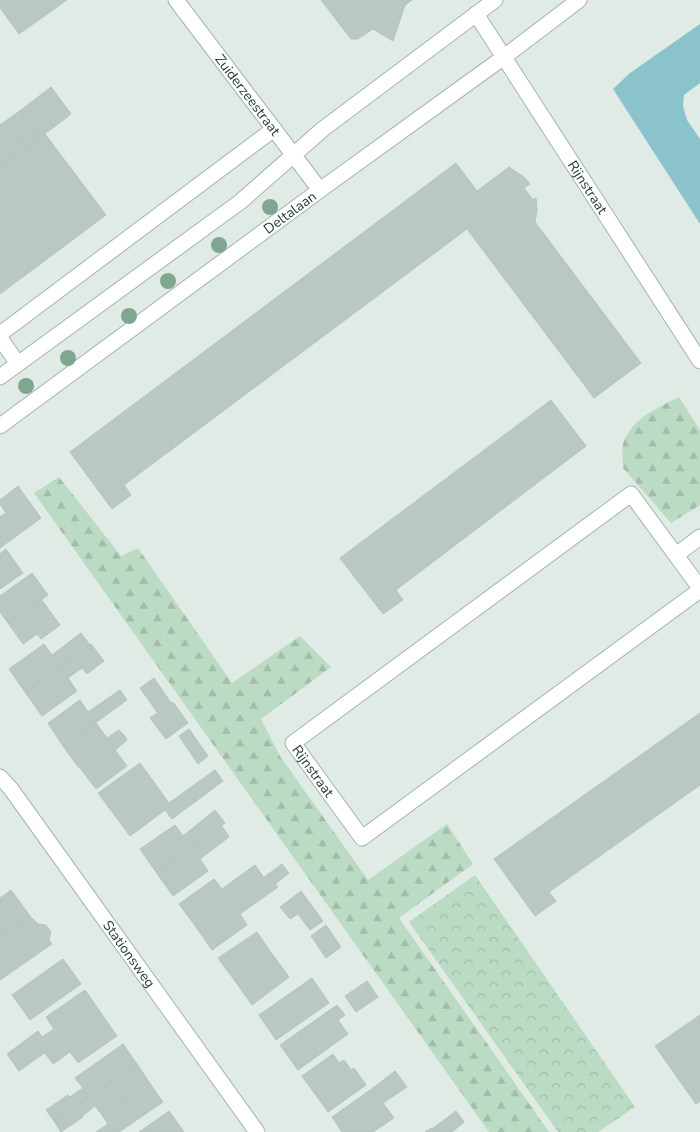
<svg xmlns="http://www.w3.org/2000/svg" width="700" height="1132" font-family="'Nunito Sans',sans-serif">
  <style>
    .forest { fill: url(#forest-firs) }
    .park { fill: url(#park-crowns) }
    .water { fill: #8bc3cd }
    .building { fill: #b9c8c2; stroke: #b4c4bd }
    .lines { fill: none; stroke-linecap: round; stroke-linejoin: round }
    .service-casing { stroke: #a4b3ad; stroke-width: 17 }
    .minor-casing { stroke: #a4b3ad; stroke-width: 17 }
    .tertiary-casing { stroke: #a4b3ad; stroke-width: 17 }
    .service { stroke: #fff; stroke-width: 15 }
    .minor { stroke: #fff; stroke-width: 15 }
    .tertiary { stroke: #fff; stroke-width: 15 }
    .tree { fill: #7fa78f }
    .labels { text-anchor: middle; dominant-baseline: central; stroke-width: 4; stroke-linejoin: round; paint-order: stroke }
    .street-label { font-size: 14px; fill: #223b34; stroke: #f1f8f4 }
  </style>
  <defs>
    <pattern id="forest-firs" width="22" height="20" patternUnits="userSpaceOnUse" patternTransform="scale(1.25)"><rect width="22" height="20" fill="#bbdbc4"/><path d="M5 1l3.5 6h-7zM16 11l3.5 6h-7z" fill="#a0bda9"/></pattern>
    <pattern id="park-crowns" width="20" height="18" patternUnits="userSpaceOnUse" patternTransform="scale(1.25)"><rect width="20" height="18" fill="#bbdbc4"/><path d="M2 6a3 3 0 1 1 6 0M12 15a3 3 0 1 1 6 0" fill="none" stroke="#a0bda9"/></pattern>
  </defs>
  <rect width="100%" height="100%" fill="#e1ebe6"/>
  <g class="forest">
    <path d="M679,397L700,430V505L671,523L623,468C623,460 621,448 624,441C634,417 657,408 679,397Z"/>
    <path d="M59,477L121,556L138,548L232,683L300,636L331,667L261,719L280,756L368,880L447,824L473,864L399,918L549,1132H489L34,493Z"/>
  </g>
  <path class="park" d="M475,875L635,1107L598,1132H558L409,922Z"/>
  <path class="water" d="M700,24V83L684,95L683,106L687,120L700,139V224L613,89L630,73Z"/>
  <g class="building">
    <path d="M0,0H67L19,34L0,8Z"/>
    <path d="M321,0H412L405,5L393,41L373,29L358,39H351Z"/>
    <path d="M51,87L71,114L54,127L34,100Z"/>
    <path d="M34,100L54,127L40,137L21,110Z"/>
    <path d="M21,110L40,137L26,147L7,120Z"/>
    <path d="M7,120L26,147L13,157L0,138V125Z"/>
    <path d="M45,134L106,215L0,294V166Z"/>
    <path d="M0,138L13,157L0,166Z"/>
    <path d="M456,163L477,191L509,167L524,177L530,184L524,188L533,200L536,198L537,210L535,222L641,363L594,398L467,229L124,485L131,495L112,509L70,452Z"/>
    <path d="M551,400L586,446L396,590L403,600L383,614L340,558Z"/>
    <path d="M18,486L41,518L0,548V517L6,513L0,504V500Z"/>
    <path d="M6,549L23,573L0,589V554Z"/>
    <path d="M32,573L48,595L8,623L0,612V596Z"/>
    <path d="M41,599L60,625L41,639L37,634L23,644L8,623Z"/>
    <path d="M81,633L90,645L25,692L9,669L44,644L52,655Z"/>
    <path d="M91,644L104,661L87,674L82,668L68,678L77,691L42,716L25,692Z"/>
    <path d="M154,678L171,703L157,712L140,688Z"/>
    <path d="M120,690L127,700L63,746L48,723L80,700L88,712Z"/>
    <path d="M173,702L188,723L166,739L150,718Z"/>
    <path d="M700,713V785L549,892L556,901L535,916L494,859Z"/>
    <path d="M96,723L107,738L119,730L124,735L79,768L63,746Z"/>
    <path d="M189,729L208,756L198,764L179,736Z"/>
    <path d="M124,735L127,740L115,750L127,766L96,789L80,768Z"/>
    <path d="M140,763L169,803L215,770L223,781L172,819L165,810L130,836L98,793Z"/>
    <path d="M215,810L225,823L156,872L140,849L175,825L183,836Z"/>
    <path d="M222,826L229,837L200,859L208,871L173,896L156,872Z"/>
    <path d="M282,864L289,873L275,884L278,887L240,914L247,925L212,950L196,927Z"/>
    <path d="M255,865L264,878L196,927L179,904L214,879L222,889Z"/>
    <path d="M11,890L30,916L0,937V898Z"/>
    <path d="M301,891L323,921L310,930L298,914L290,919L280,907Z"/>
    <path d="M30,916L38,924L46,925L51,932L49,940L52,944L0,980V937Z"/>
    <path d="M326,925L341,947L326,958L311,936Z"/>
    <path d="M257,932L272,954L235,981L218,958Z"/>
    <path d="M272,954L289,977L252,1005L235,981Z"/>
    <path d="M63,959L81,984L30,1020L12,995Z"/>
    <path d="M312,978L329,1003L276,1040L259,1015Z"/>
    <path d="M367,981L378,997L356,1012L345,996Z"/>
    <path d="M85,990L101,1013L19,1071L7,1054L38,1031L42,1037L54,1029L46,1017Z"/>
    <path d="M337,1005L345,1015L338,1020L348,1034L298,1070L280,1045Z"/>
    <path d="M101,1013L117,1036L78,1063L70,1052L53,1064L45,1053Z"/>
    <path d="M700,1015V1101L696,1104L655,1046Z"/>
    <path d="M123,1044L137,1064L54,1121L46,1110L68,1095L70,1097L83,1088L75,1078Z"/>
    <path d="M333,1054L339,1063L344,1060L351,1070L354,1068L366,1085L328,1112L302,1076Z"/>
    <path d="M137,1064L149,1082L102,1115L95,1106L82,1116L83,1117L61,1132L54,1121Z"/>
    <path d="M395,1071L407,1087L383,1103L394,1118L373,1132H342L332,1117L373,1088Z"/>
    <path d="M149,1082L163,1102L119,1132H96L108,1124L102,1115Z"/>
    <path d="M169,1111L184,1132H139Z"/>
    <path d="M456,1111L464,1122L452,1132H425L431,1128L432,1129Z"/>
  </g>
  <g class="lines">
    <g class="service-casing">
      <g id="service">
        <path id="s1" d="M700,588L631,494L293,743L362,838L700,590"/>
      </g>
    </g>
    <g class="minor-casing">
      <g id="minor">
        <path id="s2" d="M176,0L320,190"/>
        <path id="s3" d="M476,14L700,361"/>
        <path d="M0,334L274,129"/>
        <path d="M0,338L18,364"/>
        <path d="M676,555L700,537"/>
      </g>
    </g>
    <g class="tertiary-casing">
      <g id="tertiary">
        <path d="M0,377L240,202L323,129L495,0"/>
        <path id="s4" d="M0,426L320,190L504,57L579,0"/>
        <path id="s5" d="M0,777L11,789L257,1132"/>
      </g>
    </g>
    <use href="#service" class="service"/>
    <use href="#minor" class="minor"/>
    <use href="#tertiary" class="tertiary"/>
  </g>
  <g class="tree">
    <circle cx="270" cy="207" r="8"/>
    <circle cx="219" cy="245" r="8"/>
    <circle cx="168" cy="281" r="8"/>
    <circle cx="129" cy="316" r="8"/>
    <circle cx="68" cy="358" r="8"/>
    <circle cx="26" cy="386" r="8"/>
  </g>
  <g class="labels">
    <g class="street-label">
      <text stroke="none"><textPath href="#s2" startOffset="119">Zuiderzeestraat</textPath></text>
      <text stroke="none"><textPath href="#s3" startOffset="206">Rijnstraat</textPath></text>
      <text stroke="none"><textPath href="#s4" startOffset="360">Deltalaan</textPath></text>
      <text stroke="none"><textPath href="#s1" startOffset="571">Rijnstraat</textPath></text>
      <text stroke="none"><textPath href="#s5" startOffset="219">Stationsweg</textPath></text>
    </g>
  </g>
</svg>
